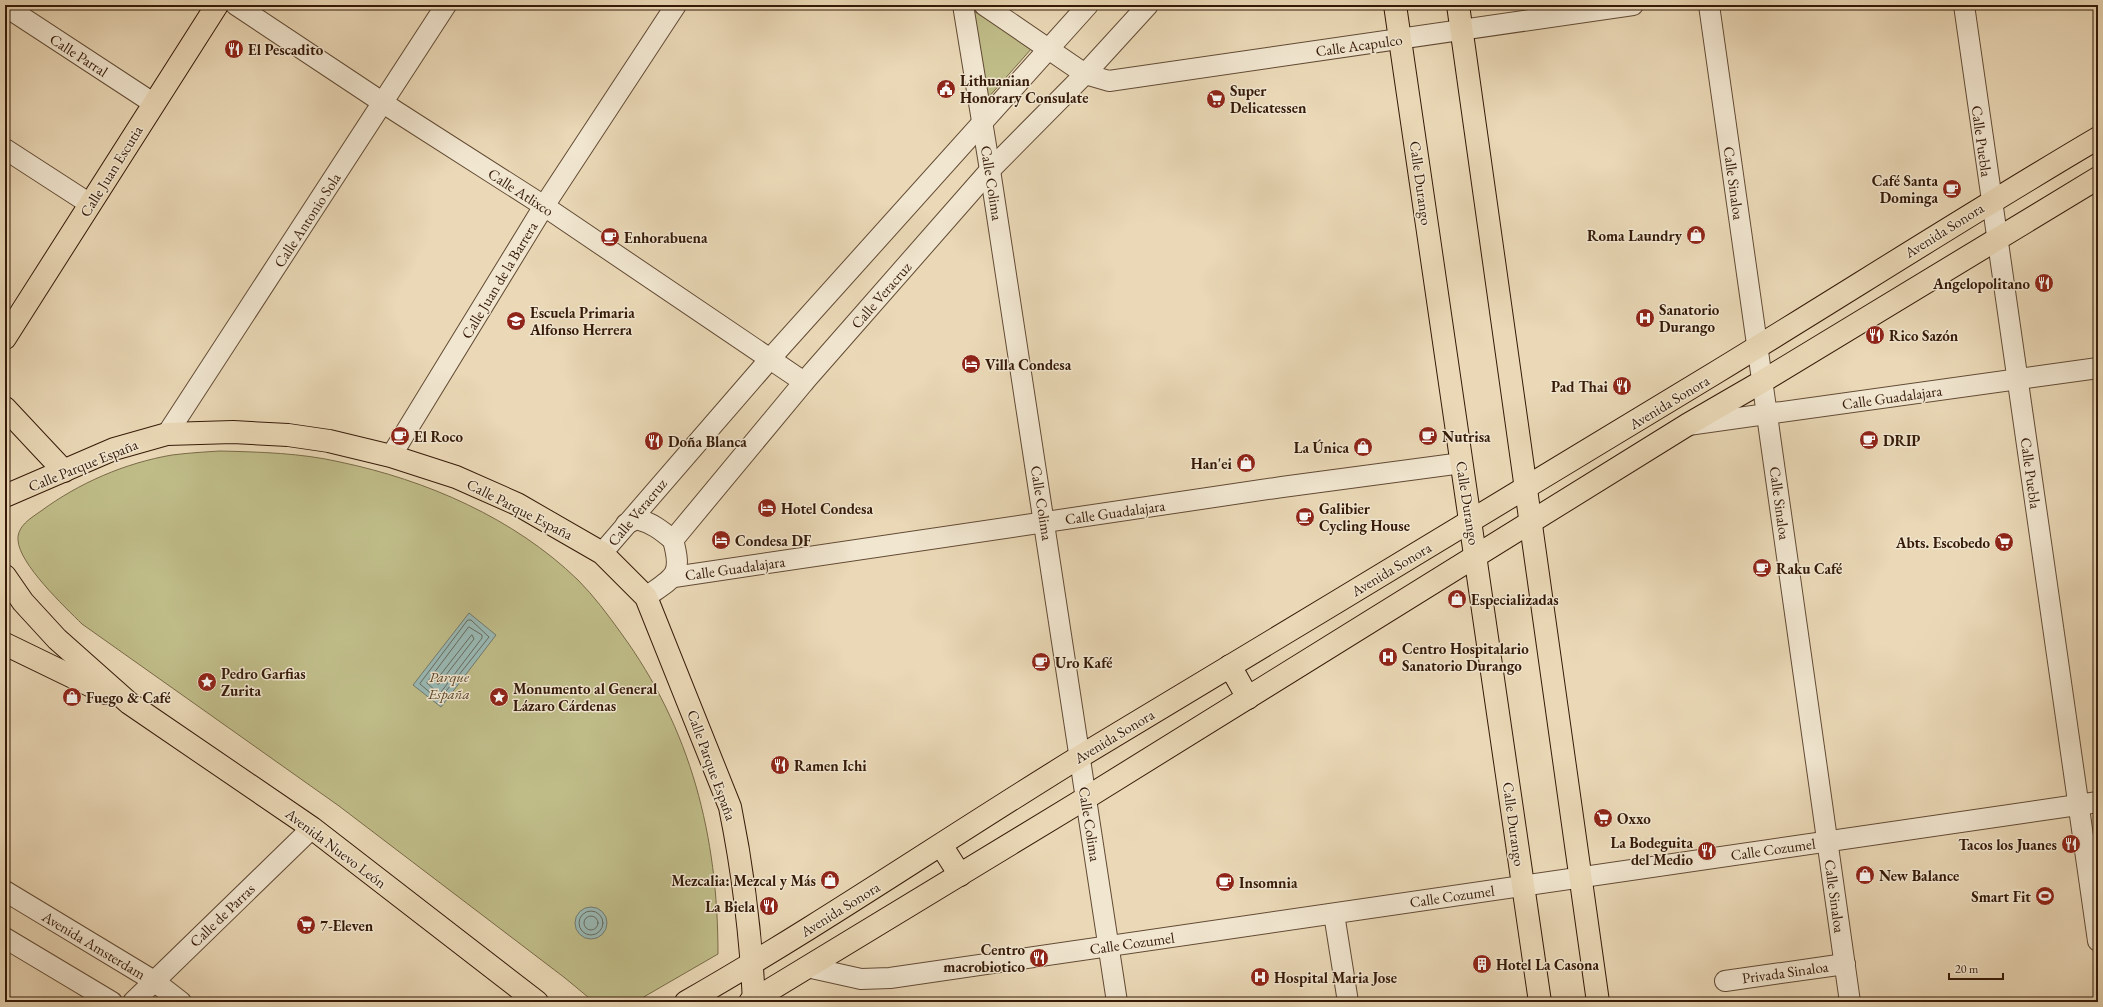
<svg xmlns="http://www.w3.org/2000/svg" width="2103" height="1007" font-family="'EB Garamond',serif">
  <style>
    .green { fill: #bfbc88; stroke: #7a6b48 }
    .water { fill: #99b9b5; stroke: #717970 }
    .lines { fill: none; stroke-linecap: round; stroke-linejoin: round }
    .shore { stroke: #676a5e; stroke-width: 1 }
    .minor-casing { stroke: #624a34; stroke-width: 22 }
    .major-casing { stroke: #351a08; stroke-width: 24 }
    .minor { stroke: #f1e6d0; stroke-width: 20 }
    .major { stroke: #ead8b6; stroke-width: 22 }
    .labels { text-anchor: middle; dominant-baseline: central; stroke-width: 3; stroke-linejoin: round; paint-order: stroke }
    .street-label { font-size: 15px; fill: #351a08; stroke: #f1e6d0 }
    .poi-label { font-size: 15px; font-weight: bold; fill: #351a08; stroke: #f1e6d0; text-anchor: start }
    .park-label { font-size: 15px; font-style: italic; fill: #5e4b2e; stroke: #f1e6d0 }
  </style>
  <rect width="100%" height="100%" fill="#ead8b6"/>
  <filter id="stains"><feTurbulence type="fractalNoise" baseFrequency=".005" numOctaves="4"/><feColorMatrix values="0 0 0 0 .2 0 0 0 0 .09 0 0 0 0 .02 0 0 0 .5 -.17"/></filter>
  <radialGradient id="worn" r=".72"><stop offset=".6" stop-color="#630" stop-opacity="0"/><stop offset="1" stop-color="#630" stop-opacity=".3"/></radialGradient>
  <g class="green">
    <path d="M972,10L1032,48L987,99Z"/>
    <path d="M220,451C260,452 301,453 340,462C426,480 514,518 578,580C594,596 608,615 621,633C691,729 718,836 718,954L635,1002H594L565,978L339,806L82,624C65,607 19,564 18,540C17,526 31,518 41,511C79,483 125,463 172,455C188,453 204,452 220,451Z"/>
  </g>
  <g class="water">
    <path d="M469,613L496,635L441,707L413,685Z"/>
    <circle cx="591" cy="923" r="16"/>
  </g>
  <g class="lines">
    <g class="shore">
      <path d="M468,620H471L489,637L439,700L420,684Z"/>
      <path d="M469,627L482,635V638L441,692L438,693L427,683Z"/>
      <path d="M472,635L474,639L439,684H437L436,681Z"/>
      <circle cx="591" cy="923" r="12"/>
      <circle cx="591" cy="923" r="7"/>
    </g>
    <g class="minor-casing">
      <g id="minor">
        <path d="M236,5L397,112L544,206L804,382"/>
        <path d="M963,5L990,170L1117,1002"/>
        <path d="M984,5L1085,74L1109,81L1633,5"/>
        <path d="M1709,5L1850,1002"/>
        <path d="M1964,5L2098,941"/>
        <path d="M5,6L153,103"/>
        <path d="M5,149L90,204"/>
        <path d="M1688,425L2098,368"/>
        <path d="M167,434L446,5"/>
        <path d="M391,456L544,206L676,5"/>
        <path d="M626,524L637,519C652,523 661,530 673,540"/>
        <path d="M602,553L769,360L1088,5"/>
        <path d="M674,577L1282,487L1462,463"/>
        <path d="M646,597C674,577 683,576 673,540L804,382L990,170L1085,74L1148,5"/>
        <path d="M5,891L154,981L181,1002"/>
        <path d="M1334,914L1348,1002"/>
        <path d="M5,938L112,1002"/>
        <path d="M807,967L861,979L890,978L2098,802"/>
        <path d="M1725,981L1845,964"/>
        <path d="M133,1002L312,828"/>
      </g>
    </g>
    <g class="major-casing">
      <g id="major">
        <path d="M1395,5L1540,1002"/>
        <path d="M1458,5L1598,1002"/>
        <path d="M5,338L217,5"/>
        <path d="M5,408L64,471"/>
        <path d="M5,496L114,449L167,434L233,432L288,435L329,441L391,456L456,477L517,504L602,553L646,597L730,807C743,871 751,937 754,1002"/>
        <path d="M5,576L23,602L57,639L129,703L312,828L537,1002"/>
        <path d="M5,644L106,693"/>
        <path d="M1230,666L1248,698"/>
        <path d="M941,845L960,875"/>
        <path d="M686,1002C821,925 949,837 1081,756C1292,628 1505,502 1715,373C1843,295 1969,214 2098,138"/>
        <path d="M750,1002L1086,798L1687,425L1763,381L2098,178"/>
      </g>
    </g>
    <use href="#minor" class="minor"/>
    <use href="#major" class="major"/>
  </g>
  <defs>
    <g id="restaurant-disc" transform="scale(1)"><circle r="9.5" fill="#8f2418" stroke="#f1e6d0"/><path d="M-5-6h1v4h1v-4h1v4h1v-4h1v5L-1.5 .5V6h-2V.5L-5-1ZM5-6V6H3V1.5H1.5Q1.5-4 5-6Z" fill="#fff"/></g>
    <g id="civic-disc" transform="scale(1)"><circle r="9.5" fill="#8f2418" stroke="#f1e6d0"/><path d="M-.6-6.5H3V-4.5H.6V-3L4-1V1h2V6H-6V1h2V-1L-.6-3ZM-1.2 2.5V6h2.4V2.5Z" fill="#fff"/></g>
    <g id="supermarket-disc" transform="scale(1)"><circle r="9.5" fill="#8f2418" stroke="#f1e6d0"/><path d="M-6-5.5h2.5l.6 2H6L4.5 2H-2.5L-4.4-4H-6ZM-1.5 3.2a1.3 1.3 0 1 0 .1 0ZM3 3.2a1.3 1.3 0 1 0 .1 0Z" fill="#fff"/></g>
    <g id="cafe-disc" transform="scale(1)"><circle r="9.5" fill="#8f2418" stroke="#f1e6d0"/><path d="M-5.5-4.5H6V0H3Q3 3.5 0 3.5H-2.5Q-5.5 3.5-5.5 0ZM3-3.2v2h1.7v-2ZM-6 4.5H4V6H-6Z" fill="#fff"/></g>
    <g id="shop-disc" transform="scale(1)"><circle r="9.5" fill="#8f2418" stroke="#f1e6d0"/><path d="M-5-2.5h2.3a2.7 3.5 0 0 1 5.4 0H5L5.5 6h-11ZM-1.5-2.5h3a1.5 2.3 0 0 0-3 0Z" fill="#fff"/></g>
    <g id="hospital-disc" transform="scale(1)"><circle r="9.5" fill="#8f2418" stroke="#f1e6d0"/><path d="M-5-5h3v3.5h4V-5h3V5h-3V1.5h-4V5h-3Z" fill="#fff"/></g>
    <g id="school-disc" transform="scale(1)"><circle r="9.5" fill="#8f2418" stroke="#f1e6d0"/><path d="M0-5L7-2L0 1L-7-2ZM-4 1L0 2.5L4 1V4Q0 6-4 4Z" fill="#fff"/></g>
    <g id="hotel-disc" transform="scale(1)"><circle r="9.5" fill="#8f2418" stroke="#f1e6d0"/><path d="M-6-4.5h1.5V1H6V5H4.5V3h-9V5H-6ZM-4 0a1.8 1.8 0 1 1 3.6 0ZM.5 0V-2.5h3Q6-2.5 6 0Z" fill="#fff"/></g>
    <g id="sight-disc" transform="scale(1)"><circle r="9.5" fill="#8f2418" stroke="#f1e6d0"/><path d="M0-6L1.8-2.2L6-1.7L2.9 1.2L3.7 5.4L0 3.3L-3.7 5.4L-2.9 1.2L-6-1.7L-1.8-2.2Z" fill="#fff"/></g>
    <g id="stadium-disc" transform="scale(1)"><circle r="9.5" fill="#8f2418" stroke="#f1e6d0"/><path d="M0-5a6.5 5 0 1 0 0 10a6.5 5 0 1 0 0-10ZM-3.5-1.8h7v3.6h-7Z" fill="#fff"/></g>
    <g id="building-disc" transform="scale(1)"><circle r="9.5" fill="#8f2418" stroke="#f1e6d0"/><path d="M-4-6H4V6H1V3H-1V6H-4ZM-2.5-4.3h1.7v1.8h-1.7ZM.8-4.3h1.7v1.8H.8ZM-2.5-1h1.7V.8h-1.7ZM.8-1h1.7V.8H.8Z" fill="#fff"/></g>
  </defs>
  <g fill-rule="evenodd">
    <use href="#restaurant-disc" x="234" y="49"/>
    <use href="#civic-disc" x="946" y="89"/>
    <use href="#supermarket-disc" x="1216" y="99"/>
    <use href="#cafe-disc" x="1952" y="189"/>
    <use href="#shop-disc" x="1696" y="235"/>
    <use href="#cafe-disc" x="610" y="237"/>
    <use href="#restaurant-disc" x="2044" y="283"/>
    <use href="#hospital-disc" x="1645" y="318"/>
    <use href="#school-disc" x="516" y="321"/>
    <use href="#restaurant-disc" x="1875" y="335"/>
    <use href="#hotel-disc" x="971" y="364"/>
    <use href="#restaurant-disc" x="1622" y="386"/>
    <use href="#cafe-disc" x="400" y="436"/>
    <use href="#cafe-disc" x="1428" y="436"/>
    <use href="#cafe-disc" x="1869" y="440"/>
    <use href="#restaurant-disc" x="654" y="441"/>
    <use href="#shop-disc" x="1363" y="447"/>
    <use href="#shop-disc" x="1246" y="463"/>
    <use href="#hotel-disc" x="767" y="508"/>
    <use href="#cafe-disc" x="1305" y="517"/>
    <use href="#hotel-disc" x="721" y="540"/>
    <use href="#supermarket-disc" x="2004" y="542"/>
    <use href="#cafe-disc" x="1762" y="568"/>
    <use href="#shop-disc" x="1457" y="599"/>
    <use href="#hospital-disc" x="1388" y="657"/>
    <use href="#cafe-disc" x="1041" y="662"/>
    <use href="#sight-disc" x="207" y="682"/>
    <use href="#shop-disc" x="72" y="697"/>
    <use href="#sight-disc" x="499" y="697"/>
    <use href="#restaurant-disc" x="780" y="765"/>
    <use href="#supermarket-disc" x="1603" y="818"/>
    <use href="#restaurant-disc" x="2071" y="844"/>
    <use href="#restaurant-disc" x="1707" y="851"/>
    <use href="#shop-disc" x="1865" y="875"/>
    <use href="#shop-disc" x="830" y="880"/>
    <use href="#cafe-disc" x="1225" y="882"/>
    <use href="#stadium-disc" x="2045" y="896"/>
    <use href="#restaurant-disc" x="769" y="906"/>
    <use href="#supermarket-disc" x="306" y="925"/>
    <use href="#restaurant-disc" x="1039" y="958"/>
    <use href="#building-disc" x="1482" y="964"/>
    <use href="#hospital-disc" x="1260" y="977"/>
  </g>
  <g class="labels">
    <g class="street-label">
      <text transform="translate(1359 45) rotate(-8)">Calle Acapulco</text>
      <text transform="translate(79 55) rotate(33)">Calle Parral</text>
      <text transform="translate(1982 141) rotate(82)">Calle Puebla</text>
      <text transform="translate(111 171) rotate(-58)">Calle Juan Escutia</text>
      <text transform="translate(992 183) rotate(81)">Calle Colima</text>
      <text transform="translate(1421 183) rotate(82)">Calle Durango</text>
      <text transform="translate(1734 183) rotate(82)">Calle Sinaloa</text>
      <text transform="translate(521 192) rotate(33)">Calle Atlixco</text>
      <text transform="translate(307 220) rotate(-57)">Calle Antonio Sola</text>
      <text transform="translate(1944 230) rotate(-32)">Avenida Sonora</text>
      <text transform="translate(499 280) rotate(-59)">Calle Juan de la Barrera</text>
      <text transform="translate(881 295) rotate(-49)">Calle Veracruz</text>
      <text transform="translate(1892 397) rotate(-8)">Calle Guadalajara</text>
      <text transform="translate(1669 402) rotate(-31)">Avenida Sonora</text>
      <text transform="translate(83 465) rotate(-22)">Calle Parque España</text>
      <text transform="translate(2031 473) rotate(82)">Calle Puebla</text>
      <text transform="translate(1042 503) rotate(81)">Calle Colima</text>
      <text transform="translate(1468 503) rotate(81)">Calle Durango</text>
      <text transform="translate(1780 503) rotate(82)">Calle Sinaloa</text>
      <text transform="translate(520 509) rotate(27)">Calle Parque España</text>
      <text transform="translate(637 512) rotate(-50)">Calle Veracruz</text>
      <text transform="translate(1115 512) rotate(-8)">Calle Guadalajara</text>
      <text transform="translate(735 568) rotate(-8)">Calle Guadalajara</text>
      <text transform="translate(1391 569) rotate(-31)">Avenida Sonora</text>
      <text transform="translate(1114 736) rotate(-31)">Avenida Sonora</text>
      <text transform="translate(712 765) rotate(70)">Calle Parque España</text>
      <text transform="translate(1090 824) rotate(81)">Calle Colima</text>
      <text transform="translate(1514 824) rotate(82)">Calle Durango</text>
      <text transform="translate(336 848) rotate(37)">Avenida Nuevo León</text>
      <text transform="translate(1773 849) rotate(-8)">Calle Cozumel</text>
      <text transform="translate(1452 896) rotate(-8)">Calle Cozumel</text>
      <text transform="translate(1835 896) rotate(82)">Calle Sinaloa</text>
      <text transform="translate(840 909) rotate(-32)">Avenida Sonora</text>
      <text transform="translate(222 915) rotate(-44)">Calle de Parras</text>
      <text transform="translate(1132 943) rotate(-8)">Calle Cozumel</text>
      <text transform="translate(94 945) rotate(31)">Avenida Amsterdam</text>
      <text transform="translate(1785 972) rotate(-8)">Privada Sinaloa</text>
    </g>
    <g class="poi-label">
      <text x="248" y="49">El Pescadito</text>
      <text x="960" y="80">Lithuanian<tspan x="960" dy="17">Honorary Consulate</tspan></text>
      <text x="1230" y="90">Super<tspan x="1230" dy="17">Delicatessen</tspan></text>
      <text x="1938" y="180" text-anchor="end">Café Santa<tspan x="1938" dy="17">Dominga</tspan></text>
      <text x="1682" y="235" text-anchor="end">Roma Laundry</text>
      <text x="624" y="237">Enhorabuena</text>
      <text x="2030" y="283" text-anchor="end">Angelopolitano</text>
      <text x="1659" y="309">Sanatorio<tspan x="1659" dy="17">Durango</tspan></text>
      <text x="530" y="312">Escuela Primaria<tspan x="530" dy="17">Alfonso Herrera</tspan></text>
      <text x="1889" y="335">Rico Sazón</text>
      <text x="985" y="364">Villa Condesa</text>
      <text x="1608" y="386" text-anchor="end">Pad Thai</text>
      <text x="414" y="436">El Roco</text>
      <text x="1442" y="436">Nutrisa</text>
      <text x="1883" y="440">DRIP</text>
      <text x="668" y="441">Doña Blanca</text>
      <text x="1349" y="447" text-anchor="end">La Única</text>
      <text x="1232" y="463" text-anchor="end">Han'ei</text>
      <text x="781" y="508">Hotel Condesa</text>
      <text x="1319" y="508">Galibier<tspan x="1319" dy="17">Cycling House</tspan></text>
      <text x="735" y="540">Condesa DF</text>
      <text x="1990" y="542" text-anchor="end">Abts. Escobedo</text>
      <text x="1776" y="568">Raku Café</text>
      <text x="1471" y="599">Especializadas</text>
      <text x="1402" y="648">Centro Hospitalario<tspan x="1402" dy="17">Sanatorio Durango</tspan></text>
      <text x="1055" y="662">Uro Kafé</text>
      <text x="221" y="673">Pedro Garfias<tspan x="221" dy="17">Zurita</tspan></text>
      <text x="513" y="688">Monumento al General<tspan x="513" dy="17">Lázaro Cárdenas</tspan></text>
      <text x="86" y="697">Fuego &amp; Café</text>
      <text x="794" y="765">Ramen Ichi</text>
      <text x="1617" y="818">Oxxo</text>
      <text x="1693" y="842" text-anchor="end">La Bodeguita<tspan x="1693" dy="17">del Medio</tspan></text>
      <text x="2057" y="844" text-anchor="end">Tacos los Juanes</text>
      <text x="1879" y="875">New Balance</text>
      <text x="816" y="880" text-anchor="end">Mezcalia: Mezcal y Más</text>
      <text x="1239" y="882">Insomnia</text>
      <text x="2031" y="896" text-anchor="end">Smart Fit</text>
      <text x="755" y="906" text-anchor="end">La Biela</text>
      <text x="320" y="925">7-Eleven</text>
      <text x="1025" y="949" text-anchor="end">Centro<tspan x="1025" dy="17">macrobiotico</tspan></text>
      <text x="1496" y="964">Hotel La Casona</text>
      <text x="1274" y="977">Hospital Maria Jose</text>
    </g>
    <g class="park-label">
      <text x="449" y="676">Parque<tspan x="449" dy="17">España</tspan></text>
    </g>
  </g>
  <rect width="2103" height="1007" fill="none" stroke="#ead8b6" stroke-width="20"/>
  <rect x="6" y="6" width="2091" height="995" fill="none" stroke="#351a08" stroke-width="2"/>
  <rect x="10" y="10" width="2083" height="987" fill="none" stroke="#351a08"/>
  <path d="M1949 973v6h54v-6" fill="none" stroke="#351a08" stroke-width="2"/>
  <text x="1955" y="973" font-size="12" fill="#351a08" stroke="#f1e6d0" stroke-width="3" paint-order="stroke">20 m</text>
  <rect width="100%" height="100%" filter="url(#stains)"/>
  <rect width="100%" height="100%" fill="url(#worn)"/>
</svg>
